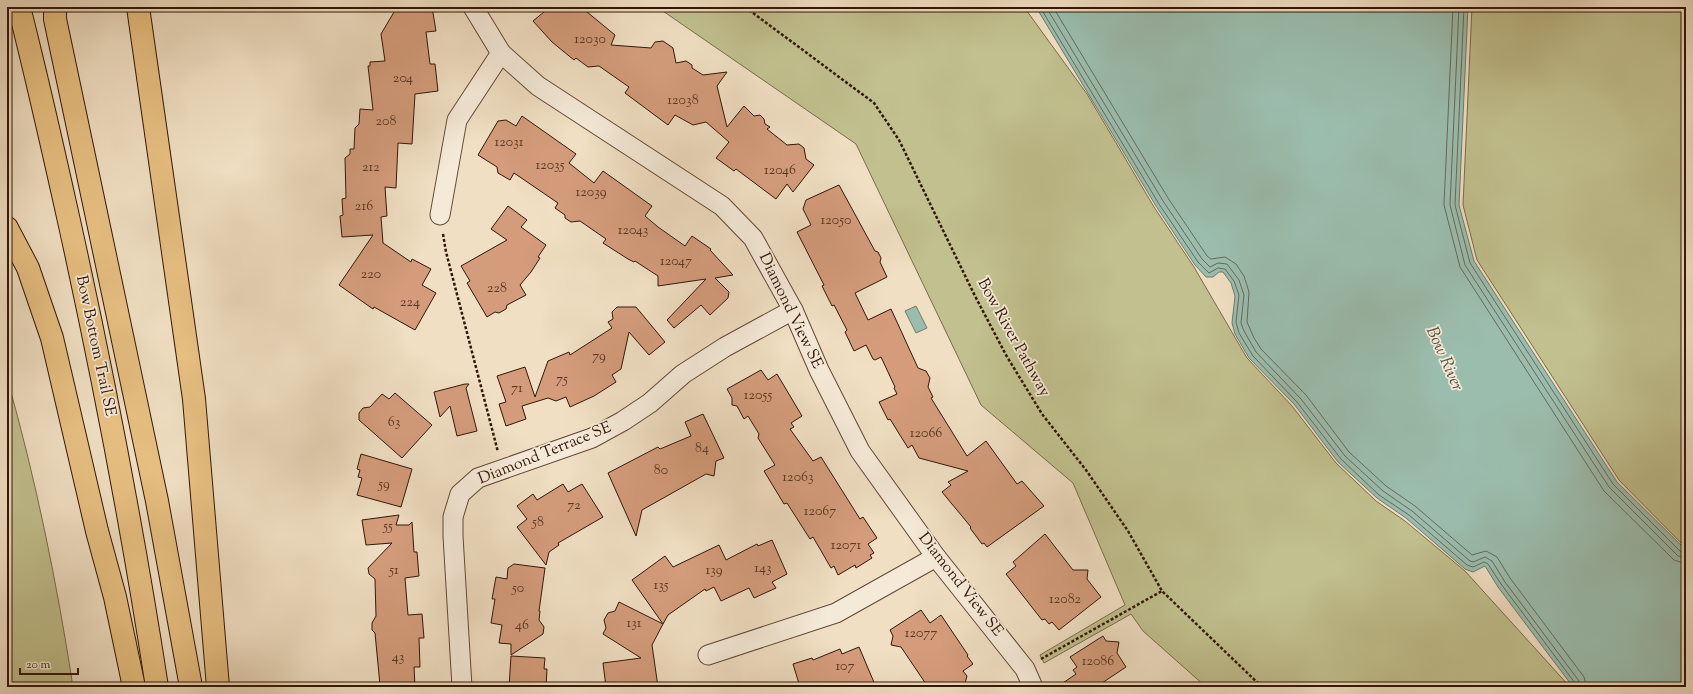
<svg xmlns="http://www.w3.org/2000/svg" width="1693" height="694" font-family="'Sorts Mill Goudy',serif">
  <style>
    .green { fill: #c1c08e; stroke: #7a6b4a }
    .water { fill: #9bbdae; stroke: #717a6b }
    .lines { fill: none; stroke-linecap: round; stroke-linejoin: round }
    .shore { stroke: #666a5a; stroke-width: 1 }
    .building { fill: #d49c7b; stroke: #321606 }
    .street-casing { stroke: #624835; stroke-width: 21 }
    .highway-casing { stroke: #321606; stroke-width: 24 }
    .path { stroke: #321606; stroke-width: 2.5; stroke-dasharray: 3 2; stroke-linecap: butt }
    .street { stroke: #f5ead8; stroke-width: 19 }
    .highway { stroke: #e8c082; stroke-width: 22 }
    .labels { text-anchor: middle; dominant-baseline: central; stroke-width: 3.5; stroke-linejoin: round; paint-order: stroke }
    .number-label { font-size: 14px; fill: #5a3823 }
    .street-label { font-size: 16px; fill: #321606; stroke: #f5ead8 }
    .water-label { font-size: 17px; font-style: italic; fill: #575041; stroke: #f5ead8 }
  </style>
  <rect width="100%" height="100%" fill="#f0dfc3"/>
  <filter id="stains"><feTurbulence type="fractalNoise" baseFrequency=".005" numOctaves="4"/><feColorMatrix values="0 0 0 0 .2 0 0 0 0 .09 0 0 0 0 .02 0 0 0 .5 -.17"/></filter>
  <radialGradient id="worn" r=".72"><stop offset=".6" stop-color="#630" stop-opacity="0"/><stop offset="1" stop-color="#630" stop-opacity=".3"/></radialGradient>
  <g class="green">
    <path d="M657,7H1024L1087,94L1154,207L1194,267L1247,358L1292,406L1336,463L1376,501L1405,521L1465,571L1570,687H1206L1143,631L1131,614L1044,663L1040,655L1125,605L1073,483L981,405L856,144Z"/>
    <path d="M1472,7H1686V548L1619,480L1477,260L1463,205Z"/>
    <path d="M7,378C36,480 57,583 73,687H7Z"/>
  </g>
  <g class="water">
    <path d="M1036,7H1468L1459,205L1474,261L1617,482L1686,550V687H1573L1498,587L1485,566L1473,572L1465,569L1406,518L1377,498L1338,462L1294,404L1249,358L1235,334L1232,323L1235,296L1231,283L1223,272H1219L1213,277H1206L1195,265L1156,206Z"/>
    <path d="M916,306L927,328L916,333L905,311Z"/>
  </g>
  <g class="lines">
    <g class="shore">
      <path d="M1040,7L1159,204L1198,262L1209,273L1218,268L1225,269L1234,281L1239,295L1236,322L1239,333L1253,356L1297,402L1341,459L1379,495L1409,515L1467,565L1473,567L1484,562L1488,564L1501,584L1575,683L1576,687"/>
      <path d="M1046,7L1163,201L1202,259L1210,267L1218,263L1227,264L1239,280L1244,295L1241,323L1244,331L1256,352L1301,399L1345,456L1383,491L1412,511L1470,561L1473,562L1485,557L1492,561L1505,582L1579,681L1581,687"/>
      <path d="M1053,7L1168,198L1207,256L1211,259L1225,257L1236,264L1244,276L1249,292L1247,322L1254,338L1261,349L1306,395L1349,452L1386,486L1415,506L1472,555L1486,551L1497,557L1510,578L1584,677L1587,687"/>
      <path d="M1453,7L1444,205L1460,267L1604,491L1674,560L1686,564"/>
      <path d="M1459,7L1450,205L1465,265L1609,487L1678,556L1686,558"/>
      <path d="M1464,7L1455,205L1470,263L1613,484L1681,552L1686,553"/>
    </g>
  </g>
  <g class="building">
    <path d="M397,7H432L436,31L426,32L430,64H435L438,91L415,94L412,144L398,143L396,188L385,187L387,216L381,217L383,243L411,262L412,259L431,269L422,285L436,293L415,330L374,307L373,309L339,285L373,235L342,237L340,216L343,215L342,199L346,198L345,158L350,154V149H354L355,128L359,124L360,109L373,110L368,66H370V62L385,61L381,34Z"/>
    <path d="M550,7H581L615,35L611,45L651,48L655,42L663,41L673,48L676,63L686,61L692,65V68L703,75L727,72L717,86L727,127L744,106L754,116L760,115L764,119L765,124L770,127L767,129L787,145L799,144L804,148L806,159L814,165L793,192L787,184L776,199L736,169L734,171L716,158L729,142L706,122L693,125L675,115L668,125L625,93L629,87L599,66L588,67L576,58L574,60L552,42L533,21Z"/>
    <path d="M522,116L576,154L569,163L594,183L603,171L652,206L645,216L658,227L685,246L692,236L711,249L710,250L733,275L715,278L729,292L728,298L710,315L701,305L674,328L667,320L706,279L658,286V276L635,261L634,262L628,259L603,243L606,239L580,221L571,222L565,218V215L555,208L558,203L514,173L510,180L498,173L497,167L478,155L498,121L506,120L516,126Z"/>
    <path d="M839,185L875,251L878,252L881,258L880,262L887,277L855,293L868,320L891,309L918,368L926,371L930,378L928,387L933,397L931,398L967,456L986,441L1017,484L1022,481L1044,506L987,547L984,543L982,544L970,528L971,527L942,492L951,485L948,482L968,471L919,458L912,445L908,448L890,419L888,420L879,402L897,394L894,388L895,387L881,357L875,360L873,359L866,345L854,351L845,332L847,330L834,305L832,306L822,286L824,285L797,232L811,225L803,209L806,200Z"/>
    <path d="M508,206L527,220L521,227L546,245L538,257L540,258L531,272L520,285L526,295L507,305L506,309L499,313L495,312L487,317L467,283L470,281L461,266L507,240L491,229Z"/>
    <path d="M617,307H636L665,342L649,355L629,332L621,369L612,375L616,382L594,396L570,407L566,397L556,401L548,398L522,406L526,419L506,426L499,404L506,402L497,376L525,367L535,397L548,361L569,352L570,355L612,328L608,322L613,319L612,312Z"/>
    <path d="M761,370L768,380L777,374L802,416L791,423L794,427L790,429L813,461L821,457L860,519L863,517L877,538L868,544L874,553L870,555L872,558L856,568L855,565L838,575L834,566L831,568L813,537L810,539L787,503L784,504L764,471L775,465L758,438L759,434L748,416L744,419L737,406L732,405V398L727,389Z"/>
    <path d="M465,384H469L466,388L477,431L457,436L450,406L440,417L434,392Z"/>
    <path d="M395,393L432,425L402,458L359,420V413L363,408L370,407L382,394L389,399Z"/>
    <path d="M703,414L724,458L716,461L714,476L706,474L642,510L636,536L608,473L658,447L660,449L691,436L685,422Z"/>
    <path d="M361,454L412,469L401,507L357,495L362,478L358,477L360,470L357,469Z"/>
    <path d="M563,484L568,492L582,484L603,517L558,543L559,545L549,552L546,565L517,527L527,519L517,506L533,494L537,500Z"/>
    <path d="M399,515L396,525H409L412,522L414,552H417L419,576L405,578L408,615L422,614L424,638H419L420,667H414L415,686L389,687V684L380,685L375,633L372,630V623L376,616L375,579L369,574L368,568L392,543L366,545L362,520Z"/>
    <path d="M1045,534L1073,570H1088L1087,579L1101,597L1059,630L1052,622L1049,624L1045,619L1042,620L1006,574L1016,566L1013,562Z"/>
    <path d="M772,540L787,574L772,582L776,588L754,598L749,588L721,601L714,587L706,591L705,589L668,615L663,624L632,580L665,556L673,567L719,545L726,560L757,544L758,546Z"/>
    <path d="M514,564L545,568L539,611H540L539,620L544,627L543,634L511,655V644L499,643L502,625L491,623L495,599H492L496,577L507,579L508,568Z"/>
    <path d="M619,602L663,624L652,645L658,687H606L603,663L641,658L603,634L606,628L604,620L608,613L615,611Z"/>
    <path d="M921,610L930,623L941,615L968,655L967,656L973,664L963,671L967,676L964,687H928L901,647L891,645L893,636L890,630Z"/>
    <path d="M1103,636L1106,641L1119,642L1117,653L1126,667L1096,687H1057L1076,674L1073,670L1077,667L1070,657Z"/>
    <path d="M859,647L876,687H800L793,664L812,658L813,660L840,649L842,654Z"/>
    <path d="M511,656L545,658L544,669H547L546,687H509Z"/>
  </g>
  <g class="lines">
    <g class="street-casing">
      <g id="street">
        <path d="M473,7L501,53L538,86L722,206L753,238L793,310L819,370L860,451L936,557L1025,669L1033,687"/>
        <path d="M440,215L457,120L501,53"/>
        <path d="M708,655L836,613L936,557"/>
        <path d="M462,687L453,536V517L460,494L478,478L592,438L623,421L650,403L683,374L725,347L793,310"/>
      </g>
    </g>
    <g class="highway-casing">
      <g id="highway">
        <path d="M19,7C37,78 53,149 69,221C103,375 133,531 157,687"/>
        <path d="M55,7V19L157,501L191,687"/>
        <path d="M138,7L194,399L218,687"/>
        <path d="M7,228L28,268L52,338L97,531L115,597L134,687"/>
      </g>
    </g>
    <g class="path">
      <path d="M745,7L874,103L899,140L975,296L1006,355L1042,414L1086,470L1128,531L1162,591L1262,687"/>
      <path d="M443,234L446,252L498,452"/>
      <path d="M1041,659L1162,591"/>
    </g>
    <use href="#street" class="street"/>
    <use href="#highway" class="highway"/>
  </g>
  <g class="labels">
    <g class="number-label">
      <text x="590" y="40">12030</text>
      <text x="403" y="79">204</text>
      <text x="683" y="101">12038</text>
      <text x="386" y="122">208</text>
      <text x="509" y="143">12031</text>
      <text x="550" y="166">12035</text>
      <text x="371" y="168">212</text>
      <text x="780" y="171">12046</text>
      <text x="591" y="193">12039</text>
      <text x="364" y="207">216</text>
      <text x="836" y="221">12050</text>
      <text x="633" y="231">12043</text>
      <text x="676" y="262">12047</text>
      <text x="371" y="275">220</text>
      <text x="497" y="289">228</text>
      <text x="410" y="303">224</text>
      <text x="599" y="357">79</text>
      <text x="562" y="380">75</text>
      <text x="517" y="389">71</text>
      <text x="758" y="396">12055</text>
      <text x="394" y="423">63</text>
      <text x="926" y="434">12066</text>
      <text x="702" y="449">84</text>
      <text x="661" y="471">80</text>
      <text x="798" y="478">12063</text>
      <text x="384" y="485">59</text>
      <text x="574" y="506">72</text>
      <text x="820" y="512">12067</text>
      <text x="538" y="523">58</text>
      <text x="388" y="527">55</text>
      <text x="846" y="546">12071</text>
      <text x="763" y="569">143</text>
      <text x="394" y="571">51</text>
      <text x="714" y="571">139</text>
      <text x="661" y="586">135</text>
      <text x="518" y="589">50</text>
      <text x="1065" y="600">12082</text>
      <text x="634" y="624">131</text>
      <text x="522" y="626">46</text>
      <text x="921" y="634">12077</text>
      <text x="398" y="658">43</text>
      <text x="1098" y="662">12086</text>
      <text x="845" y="667">107</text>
    </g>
    <g class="street-label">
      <text transform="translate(790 311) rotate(64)">Diamond View SE</text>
      <text transform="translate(1013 338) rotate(61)">Bow River Pathway</text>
      <text transform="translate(95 346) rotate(78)">Bow Bottom Trail SE</text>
      <text transform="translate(545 454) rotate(-22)">Diamond Terrace SE</text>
      <text transform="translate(960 585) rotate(52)">Diamond View SE</text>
    </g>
    <g class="water-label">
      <text transform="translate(1444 359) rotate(66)">Bow River</text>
    </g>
  </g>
  <rect width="1693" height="694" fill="none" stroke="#f0dfc3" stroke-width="24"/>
  <rect x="8" y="8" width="1677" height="678" fill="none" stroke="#321606" stroke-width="2"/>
  <rect x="12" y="12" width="1669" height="670" fill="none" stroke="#321606"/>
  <path d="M20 668v6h58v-6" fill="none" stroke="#321606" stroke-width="2"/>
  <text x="26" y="668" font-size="12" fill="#321606" stroke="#f5ead8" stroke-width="3" paint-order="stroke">20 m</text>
  <rect width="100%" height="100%" filter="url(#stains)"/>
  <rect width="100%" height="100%" fill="url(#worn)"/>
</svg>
